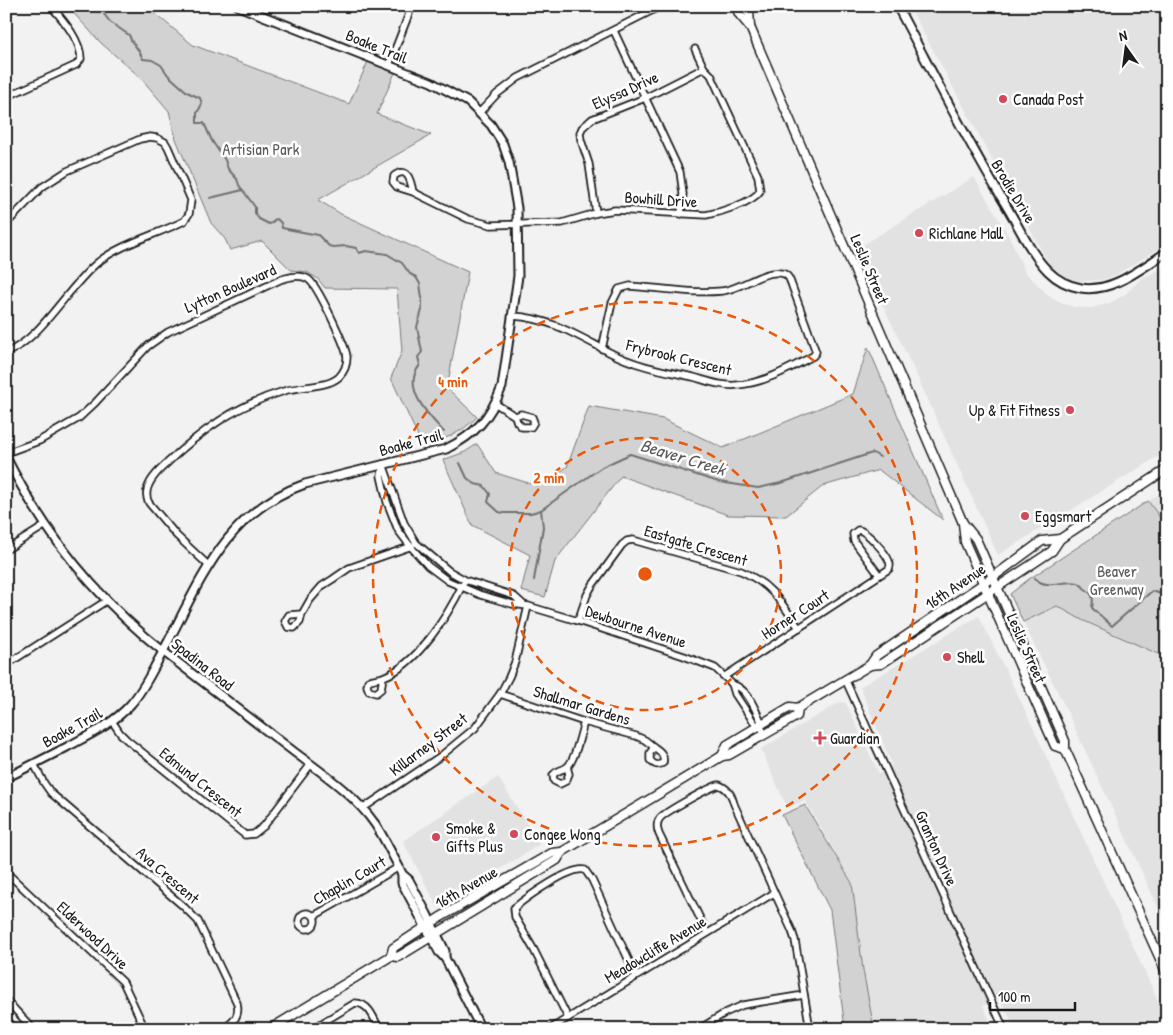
<svg xmlns="http://www.w3.org/2000/svg" width="1173" height="1035" font-family="'Patrick Hand',sans-serif">
  <style>
    .built { fill: #e2e2e2 }
    .green { fill: #d2d2d2; stroke: #777 }
    .lines { fill: none; stroke-linecap: round; stroke-linejoin: round }
    .stream { stroke: #707070; stroke-width: 2 }
    .minor-casing { stroke: #1c1c1c; stroke-width: 9 }
    .tertiary-casing { stroke: #1c1c1c; stroke-width: 11 }
    .secondary-casing { stroke: #1c1c1c; stroke-width: 11 }
    .minor { stroke: #fff; stroke-width: 5.5 }
    .tertiary { stroke: #fff; stroke-width: 7 }
    .secondary { stroke: #fff; stroke-width: 8 }
    .ring { fill: none; stroke: #e8590c; stroke-width: 2.5; stroke-dasharray: 9 6 }
    .poi-dot { fill: #d1495b; stroke: #fff; stroke-width: 2 }
    .labels { text-anchor: middle; dominant-baseline: central; stroke-width: 5; stroke-linejoin: round; paint-order: stroke }
    .street-label { font-size: 16px; fill: #1c1c1c; stroke: #fff }
    .poi-label { font-size: 16px; fill: #1c1c1c; stroke: #fff; text-anchor: start }
    .park-label { font-size: 16px; fill: #5c5c5c; stroke: #fff }
    .water-label { font-size: 18px; font-style: italic; fill: #5b5b5b; stroke: #fff }
    .centre { fill: #e8590c; stroke: #fff; stroke-width: 2.5 }
    .ring-label { font-size: 15px; text-anchor: middle; font-weight: bold; fill: #e8590c; stroke: #fff; stroke-width: 5; stroke-linejoin: round; paint-order: stroke }
  </style>
  <rect width="100%" height="100%" fill="#f2f2f2"/>
  <filter id="ink" filterUnits="userSpaceOnUse"><feTurbulence type="fractalNoise" baseFrequency=".02" numOctaves="2"/><feDisplacementMap in="SourceGraphic" scale="10" xChannelSelector="R" yChannelSelector="G"/><feConvolveMatrix kernelMatrix="1 2 1 2 8 2 1 2 1" color-interpolation-filters="sRGB"/></filter>
  <g filter="url(#ink)">
    <g class="built">
      <path d="M909,6H1167V244L1114,276L1102,280L1081,281L1066,277L1049,264Z"/>
      <path d="M974,177L1011,240L1025,272L1051,298L1073,307L1091,308L1110,303L1124,295L1141,279L1167,266V451L998,555L916,374L856,249Z"/>
      <path d="M1167,489V527L1148,501Z"/>
      <path d="M1057,606L1082,620L1167,658V926L1065,707L1023,622Z"/>
      <path d="M979,616L1025,710L1153,990L1167,1021V1029H1015L1000,998L983,1006L994,1029H874L863,970L852,883L805,800L790,807L784,801L761,749L840,702L846,703L879,774L892,765L860,687Z"/>
      <path d="M498,777L540,844L438,908L403,841Z"/>
    </g>
    <g class="green">
      <path d="M67,6H146L193,45L349,104L370,57L397,68L377,114L431,135L318,200L341,214L468,272L447,388L477,417C460,434 444,440 422,445L391,378L402,351L397,289L325,288L318,279L307,272L291,270L262,241L230,250L225,239L211,223L176,139L169,111L141,78L101,43Z"/>
      <path d="M868,347L943,520L879,470L823,486L786,516L728,515L621,476L555,561L545,597L521,591L530,555L472,525L443,460L465,452L477,444L496,473L538,486L567,467L589,406L663,419L723,448L853,394Z"/>
      <path d="M1148,501L1167,527V658L1082,620L1057,606L1023,622L1010,594L1029,579Z"/>
      <path d="M805,805L852,883L863,970L874,1029H845L830,910L782,815Z"/>
    </g>
    <g class="lines">
      <g class="stream">
        <path d="M98,6L110,22L129,35L132,42L139,51L143,59L152,60L161,65L168,75L187,92L200,98L202,104L197,113V123H204L212,141L225,160L228,169L237,179L239,185L255,207V213L259,219L269,224L272,223L274,220L277,219L281,223L282,228L318,235L329,246L333,247L346,246L356,248L359,253L366,251L387,254L402,263L410,274L416,277L420,284L422,298V310L417,327L422,352L418,357L420,365C401,388 429,416 444,432"/>
        <path d="M210,198L243,190"/>
        <path d="M460,463L467,478L475,484L484,486L490,494L488,502L499,512L504,513H531L541,510L602,467L630,454L719,482L758,488L781,483L869,454L873,453L880,457"/>
        <path d="M1035,578C1046,591 1064,579 1078,583C1079,583 1084,587 1084,588C1093,594 1094,597 1092,608L1112,626L1152,591L1167,596"/>
        <path d="M534,580L543,527L541,510"/>
      </g>
      <g class="minor-casing">
        <g id="minor">
          <path d="M614,31L680,172L683,194L681,214"/>
          <path d="M389,65L412,6"/>
          <path d="M6,97L76,65L81,59C81,40 63,20 51,6"/>
          <path d="M479,113L497,94L518,78L661,6"/>
          <path d="M413,192L397,187L393,182L394,176C408,165 411,182 413,192L468,219L491,225L562,223L596,213L615,210L706,215C721,212 752,203 760,191L758,176L711,75L704,68L695,49"/>
          <path d="M596,213L589,164L581,140L580,133L582,128L592,119L645,98L704,68"/>
          <path d="M6,224L42,187L67,171L140,139L150,137L157,138L165,142L168,147L191,200L189,214L184,221C156,235 120,244 97,263C67,288 42,338 6,353"/>
          <path d="M513,316C550,318 578,336 609,352C635,366 665,371 693,377C708,381 723,387 738,385C765,383 790,368 813,356L816,352L792,286C790,280 788,273 780,273C763,270 741,289 722,291C692,294 660,288 630,286L619,289L612,303L602,349"/>
          <path d="M496,404L515,416"/>
          <path d="M521,414L532,417L534,422L531,427H522L517,422L515,416Z"/>
          <path d="M6,453L39,441L79,418L95,403L148,346L168,332L282,279C291,277 300,274 308,279C317,284 346,346 347,357C347,364 344,372 339,377C327,388 299,386 284,391C237,405 200,431 165,465C155,474 141,489 149,503L177,536L208,565"/>
          <path d="M383,464L381,476L387,502L398,530L411,547L428,566L448,581L481,595L512,604L528,606L578,621L684,656L715,668L732,684L735,694L755,724L760,725"/>
          <path d="M383,464L404,523L416,543L449,571L465,580L514,596L524,605"/>
          <path d="M6,550L46,525"/>
          <path d="M302,614L289,615L285,621L288,627L294,628L300,622L302,614L310,600L322,586L333,579L349,568L412,546"/>
          <path d="M578,621L587,595L592,586L622,545L627,541L633,540L741,571C772,585 781,602 799,628"/>
          <path d="M6,665L106,601"/>
          <path d="M725,676L889,569C890,565 891,565 889,561C886,553 866,530 858,530L853,534L854,541L879,575"/>
          <path d="M383,677L381,689L376,693L369,691L367,686L368,681C373,678 378,679 383,677C417,665 448,615 463,584"/>
          <path d="M845,679L1004,1029"/>
          <path d="M732,684C749,690 753,706 761,721L760,725L765,735"/>
          <path d="M500,694L584,722L636,736L645,740L654,747L650,753V760C654,765 657,766 663,763C665,755 660,751 654,747"/>
          <path d="M112,721L120,733L127,740L245,835L254,834L264,826L311,764"/>
          <path d="M34,764L44,783L51,793L183,906L198,921L237,1003C240,1016 234,1022 223,1029"/>
          <path d="M567,767L569,774L566,781L560,784L554,781L553,775C558,769 562,771 567,767C575,761 581,732 584,722"/>
          <path d="M362,809L442,755L475,728L500,694L509,677L515,662L528,606"/>
          <path d="M6,872L123,982L145,1029"/>
          <circle cx="307" cy="921" r="8"/>
          <path d="M314,916L399,867"/>
          <path d="M707,933L659,834C657,829 656,823 660,818C665,812 710,787 719,785C728,788 732,795 734,804L792,931L795,940L810,1029"/>
          <path d="M6,1000L33,1029"/>
          <path d="M568,1018L534,950L515,917L514,908C526,898 570,866 585,870L592,880L636,976"/>
          <path d="M312,1029L355,1003C369,1003 374,1018 379,1029"/>
          <path d="M550,1029L774,893"/>
          <path d="M699,1029L725,1013L743,1005L804,995"/>
        </g>
      </g>
      <g class="tertiary-casing">
        <g id="tertiary">
          <path d="M897,6C933,73 967,142 1007,207C1019,227 1031,254 1048,271C1057,280 1069,286 1081,288C1113,293 1141,268 1167,252"/>
          <path d="M6,457C44,533 97,599 164,652C207,685 250,718 293,751C322,773 354,794 375,824C384,837 391,853 399,867L402,874V883L439,952L445,958L481,1029"/>
          <path d="M6,778C26,768 47,757 67,747C89,735 113,724 130,705C143,691 151,673 160,657C199,586 222,513 305,484L446,449C476,434 490,418 502,387L518,276L517,208L509,162L503,144L491,125L468,102L431,82L238,6"/>
          <path d="M402,874L409,880L427,914L445,951V958"/>
        </g>
      </g>
      <g class="secondary-casing">
        <g id="secondary">
          <path d="M736,6L739,14L750,27L963,523L965,542L1055,746L1065,749"/>
          <path d="M747,6L749,10L750,27"/>
          <path d="M963,523L976,539L1065,741V749L1167,974"/>
          <path d="M870,665L876,656L993,577L1042,541L1060,539L1167,469"/>
          <path d="M722,756L727,745L790,707L798,708L870,665L881,664L1052,551L1060,539"/>
          <path d="M391,956L393,948L439,918L552,853L562,852"/>
          <path d="M270,1029L391,956L398,957L557,860L562,852L722,756L729,755L797,716L798,708"/>
        </g>
      </g>
      <use href="#minor" class="minor"/>
      <use href="#tertiary" class="tertiary"/>
      <use href="#secondary" class="secondary"/>
    </g>
  </g>
  <g class="ring">
    <circle cx="645" cy="574" r="136"/>
    <circle cx="645" cy="574" r="272"/>
  </g>
  <g class="poi-dot">
    <circle cx="1003" cy="99" r="5"/>
    <circle cx="919" cy="233" r="5"/>
    <circle cx="1070" cy="410" r="5"/>
    <circle cx="1025" cy="516" r="5"/>
    <circle cx="947" cy="657" r="5"/>
    <path d="M817.5 730.5h5v5h5v5h-5v5h-5v-5h-5v-5h5z"/>
    <circle cx="514" cy="834" r="5"/>
    <circle cx="436" cy="837" r="5"/>
  </g>
  <g class="labels">
    <g class="street-label">
      <text transform="translate(377 46) rotate(22)">Boake Trail</text>
      <text transform="translate(625 90) rotate(-24)">Elyssa Drive</text>
      <text transform="translate(1014 191) rotate(59)">Brodie Drive</text>
      <text transform="translate(661 199) rotate(4)">Bowhill Drive</text>
      <text transform="translate(870 269) rotate(67)">Leslie Street</text>
      <text transform="translate(230 288) rotate(-24)">Lytton Boulevard</text>
      <text transform="translate(679 357) rotate(14)">Frybrook Crescent</text>
      <text transform="translate(411 442) rotate(-15)">Boake Trail</text>
      <text transform="translate(696 545) rotate(17)">Eastgate Crescent</text>
      <text transform="translate(955 586) rotate(-34)">16th Avenue</text>
      <text transform="translate(795 614) rotate(-33)">Horner Court</text>
      <text transform="translate(636 626) rotate(18)">Dewbourne Avenue</text>
      <text transform="translate(1027 648) rotate(66)">Leslie Street</text>
      <text transform="translate(203 664) rotate(38)">Spadina Road</text>
      <text transform="translate(582 705) rotate(17)">Shallmar Gardens</text>
      <text transform="translate(72 727) rotate(-29)">Boake Trail</text>
      <text transform="translate(428 744) rotate(-37)">Killarney Street</text>
      <text transform="translate(201 782) rotate(39)">Edmund Crescent</text>
      <text transform="translate(937 848) rotate(66)">Granton Drive</text>
      <text transform="translate(168 875) rotate(41)">Ava Crescent</text>
      <text transform="translate(349 880) rotate(-30)">Chaplin Court</text>
      <text transform="translate(466 887) rotate(-30)">16th Avenue</text>
      <text transform="translate(93 935) rotate(43)">Elderwood Drive</text>
      <text transform="translate(655 949) rotate(-31)">Meadowcliffe Avenue</text>
    </g>
    <g class="poi-label">
      <text x="1013" y="99">Canada Post</text>
      <text x="929" y="233">Richlane Mall</text>
      <text x="1060" y="410" text-anchor="end">Up &amp; Fit Fitness</text>
      <text x="1035" y="516">Eggsmart</text>
      <text x="957" y="657">Shell</text>
      <text x="830" y="738">Guardian</text>
      <text x="446" y="828">Smoke &amp;<tspan x="446" dy="18">Gifts Plus</tspan></text>
      <text x="524" y="834">Congee Wong</text>
    </g>
    <g class="park-label">
      <text x="261" y="149">Artisian Park</text>
      <text x="1117" y="571">Beaver<tspan x="1117" dy="18">Greenway</tspan></text>
    </g>
    <g class="water-label">
      <text transform="translate(683 457) rotate(17)">Beaver Creek</text>
    </g>
  </g>
  <circle cx="645" cy="574" r="8" class="centre"/>
  <g class="ring-label">
    <text x="453" y="387">4 min</text>
    <text x="549" y="483">2 min</text>
  </g>
  <rect width="1173" height="1035" fill="none" stroke="#fff" stroke-width="25"/>
  <rect x="12" y="12" width="1148" height="1010" fill="none" stroke="#1c1c1c" stroke-width="2" filter="url(#ink)"/>
  <g transform="translate(1126 48) rotate(346)" stroke="#ffffff" stroke-width="4" paint-order="stroke">
  <path d="M0-4L9 19L0 12L-9 19Z" fill="#1c1c1c"/>
  <text y="-8" font-size="14" font-weight="bold" text-anchor="middle" fill="#1c1c1c">N</text>
  </g>
  <path d="M990 1002v8h85v-8" fill="none" stroke="#1c1c1c" stroke-width="2.5"/>
  <text x="998" y="1002" font-size="15" fill="#1c1c1c" stroke="#ffffff" stroke-width="4" paint-order="stroke">100 m</text>
</svg>
